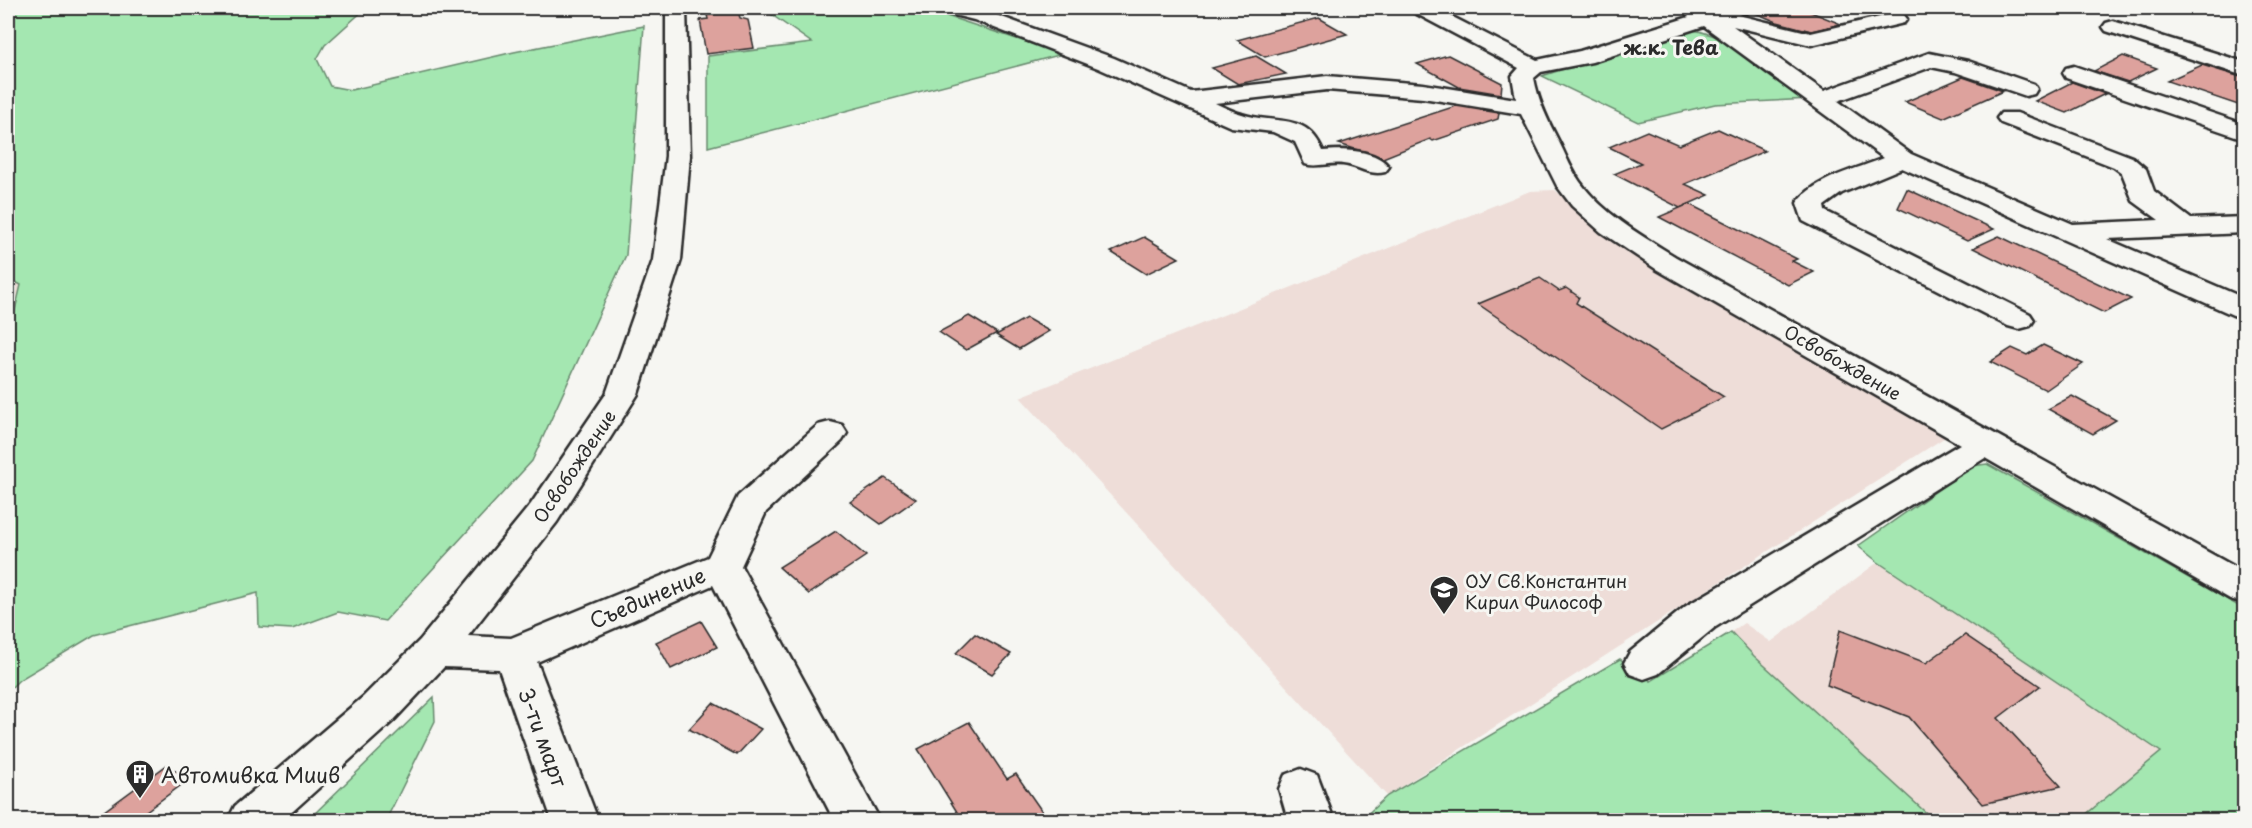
<svg xmlns="http://www.w3.org/2000/svg" width="2252" height="828" font-family="'Playpen Sans',sans-serif">
  <style>
    .built { fill: #eeddd8 }
    .green { fill: #a4e7b1; stroke: #68896e; stroke-width: 1.5 }
    .building { fill: #dda29d; stroke: #2b2b2b; stroke-width: 1.5 }
    .lines { fill: none; stroke-linecap: round; stroke-linejoin: round }
    .minor-casing { stroke: #2b2b2b; stroke-width: 5 }
    .minor { fill: #f6f6f2; fill-rule: evenodd }
    .labels { text-anchor: middle; dominant-baseline: central; stroke-width: 6; stroke-linejoin: round; paint-order: stroke }
    .street-label { font-size: 18px; fill: #2b2b2b; stroke: #f6f6f2 }
    .poi-label { font-size: 18px; fill: #2b2b2b; stroke: #f6f6f2; text-anchor: start }
    .far-district-label { font-size: 20px; font-weight: bold; fill: #2b2b2b; stroke: #f6f6f2 }
    .near-street-label { font-size: 21px; fill: #2b2b2b; stroke: #f6f6f2 }
    .near-poi-label { font-size: 21px; fill: #2b2b2b; stroke: #f6f6f2; text-anchor: start }
  </style>
  <rect width="100%" height="100%" fill="#f6f6f2"/>
  <filter id="ink" filterUnits="userSpaceOnUse"><feTurbulence type="fractalNoise" baseFrequency=".0167" numOctaves="2"/><feDisplacementMap in="SourceGraphic" scale="12" xChannelSelector="R" yChannelSelector="G"/><feConvolveMatrix kernelMatrix="1 2 1 2 8 2 1 2 1" color-interpolation-filters="sRGB"/></filter>
  <g filter="url(#ink)">
    <g class="built">
      <path d="M1555,190L1613,242L1649,266L1947,436L1387,796L1020,397L1530,191Z"/>
      <path d="M8,266L37,282L27,336L8,341Z"/>
      <path d="M1878,562L2161,752L2079,820H1934L1754,656L1731,632L1744,623L1771,642Z"/>
    </g>
    <g class="green">
      <path d="M8,8H366L325,45L317,59L330,86L351,90L514,52L644,26L626,255L532,461L385,621L338,612L292,629L259,627L258,593L94,635L19,680L8,691V340L21,285L8,278Z"/>
      <path d="M762,8H922L1063,54L708,147V56L812,43Z"/>
      <path d="M1687,29C1735,35 1772,72 1809,99L1715,104L1638,122L1542,76Z"/>
      <path d="M1987,464L2244,609V820H2073H2079L2161,752L1878,562L1858,546L1972,466Z"/>
      <path d="M1731,632L1754,656L1934,820H1361L1387,796L1620,659L1651,681Z"/>
      <path d="M434,697L435,721L386,820H308Z"/>
    </g>
    <g class="building">
      <path d="M1752,8H1801L1841,24L1811,31L1777,22L1751,11Z"/>
      <path d="M738,11L740,18L748,20L754,48L706,54L700,20L708,19L707,15Z"/>
      <path d="M1319,18L1347,34L1265,57L1237,40Z"/>
      <path d="M1448,55L1502,83L1501,94L1459,87L1417,64Z"/>
      <path d="M1256,56L1286,74L1238,84L1212,68Z"/>
      <path d="M2123,56L2157,68L2128,82L2094,71Z"/>
      <path d="M2202,65L2244,78V107L2167,81Z"/>
      <path d="M1963,77L2003,91L1943,118L1905,102Z"/>
      <path d="M2072,82L2105,94L2067,113L2035,101Z"/>
      <path d="M1456,106L1499,113L1498,119L1433,141L1430,139L1383,158L1339,144Z"/>
      <path d="M1718,129L1765,151L1685,184L1709,195L1680,208L1614,174L1641,163L1609,147L1647,131L1679,145Z"/>
      <path d="M1907,189L1994,229L1967,241L1898,208Z"/>
      <path d="M1689,204L1797,259L1792,261L1814,272L1788,285L1659,217Z"/>
      <path d="M1999,236L2131,299L2104,313L1973,248Z"/>
      <path d="M1144,237L1179,258L1146,274L1111,252Z"/>
      <path d="M1540,278L1559,291L1566,288L1579,297L1576,303L1724,397L1661,429L1478,304Z"/>
      <path d="M969,316L997,333L966,350L939,332Z"/>
      <path d="M1026,318L1049,331L1019,349L996,335Z"/>
      <path d="M2043,345L2083,364L2046,390L1990,362L2012,348L2027,355Z"/>
      <path d="M2072,396L2116,420L2093,434L2048,409Z"/>
      <path d="M885,478L916,499L881,524L850,502Z"/>
      <path d="M836,531L866,556L809,594L779,567Z"/>
      <path d="M701,621L717,647L671,669L656,642Z"/>
      <path d="M1840,630L1926,663L1965,635L2040,686L1998,718L2061,786L1983,804L1909,717L1827,685Z"/>
      <path d="M975,634L1011,654L992,674L956,653Z"/>
      <path d="M713,703L761,729L737,755L689,729Z"/>
      <path d="M969,722L1007,779L1016,774L1048,820H962L918,749Z"/>
      <path d="M167,765L188,780L134,820H92Z"/>
    </g>
    <g class="lines">
      <g class="minor-casing">
        <g id="minor">
          <path d="M666,8H686L690,156L681,260L638,394L557,522L468,636L511,638L708,557L738,496L818,425L830,422L842,425L847,433L842,441L766,512L741,566L880,820H834L713,585L537,662L598,820H552L499,669L444,667L393,721L283,820H228L235,806L363,697L420,640L531,504L606,394L653,260L666,156Z"/>
          <path d="M939,8H971L988,12L1114,58L1191,92L1327,76L1423,84L1516,99L1512,76L1519,68L1413,12L1410,8H1435L1537,60L1580,51L1689,17L1685,12L1689,8H1701L1708,11L1721,8H1750L1747,12L1738,15L1811,33L1897,13L1904,15L1907,19L1904,23L1811,45L1733,26L1824,91L1929,53L1968,61L2034,84L2037,89L2034,94L2026,96L1955,72L1931,67L1838,101L1911,154L2073,224L2159,220L2133,201L2122,173L2114,167L2001,123L1997,118L2001,113H2017L2132,157L2146,169L2154,191L2191,219L2244,217V233L2107,239L2244,298V318L2233,315L1902,168L1842,193L1824,206L1825,211L2030,314L2034,320L2030,326L2019,329L2008,326L1803,221L1797,203C1814,178 1858,169 1884,158L1704,26L1592,62L1541,72L1534,78C1538,100 1547,119 1557,138C1566,155 1572,173 1584,187C1608,217 1644,237 1676,257L2244,572V603L2230,599L1985,458L1714,628L1658,674L1644,679L1630,674L1624,663L1630,652L1686,606L1960,444L1656,269L1601,232L1572,206L1557,186L1521,114L1423,98L1327,90L1215,103C1224,107 1233,112 1242,114C1274,125 1307,111 1323,151C1343,149 1376,149 1389,167L1385,172C1369,176 1359,166 1343,164C1330,162 1318,168 1305,164L1295,142L1273,132L1231,127L1098,68L974,20L942,12Z"/>
          <path d="M2113,21L2244,62V76L2106,31L2103,27L2106,23Z"/>
          <path d="M2074,66L2244,124V139L2066,78L2063,73L2066,68Z"/>
          <path d="M1301,769L1317,775L1334,820H1288L1279,789L1285,775Z"/>
        </g>
      </g>
      <use href="#minor" class="minor"/>
    </g>
  </g>
  <defs>
    <g id="school-pin" transform="scale(1.5)"><path d="M0 17L-7.5 6A9.5 9.5 0 1 1 7.5 6Z" fill="#2b2b2b" stroke="#f6f6f2"/><path d="M0-5L7-2L0 1L-7-2ZM-4 1L0 2.5L4 1V4Q0 6-4 4Z" fill="#fff"/></g>
    <g id="building-pin" transform="scale(1.5)"><path d="M0 17L-7.5 6A9.5 9.5 0 1 1 7.5 6Z" fill="#2b2b2b" stroke="#f6f6f2"/><path d="M-4-6H4V6H1V3H-1V6H-4ZM-2.5-4.3h1.7v1.8h-1.7ZM.8-4.3h1.7v1.8H.8ZM-2.5-1h1.7V.8h-1.7ZM.8-1h1.7V.8H.8Z" fill="#fff"/></g>
  </defs>
  <g fill-rule="evenodd">
    <use href="#school-pin" x="1444" y="590"/>
    <use href="#building-pin" x="140" y="774"/>
  </g>
  <g class="labels">
    <g class="street-label">
      <text transform="translate(1843 362) rotate(30)">Освобождение</text>
      <text transform="translate(574 466) rotate(-56)">Освобождение</text>
    </g>
    <g class="poi-label">
      <text x="1465" y="580">ОУ Св.Константин<tspan x="1465" dy="21">Кирил Философ</tspan></text>
    </g>
    <g class="far-district-label">
      <text x="1671" y="47">ж.к. Тева</text>
    </g>
    <g class="near-street-label">
      <text transform="translate(647 597) rotate(-23)">Съединение</text>
      <text transform="translate(544 737) rotate(70)">3-ти март</text>
    </g>
    <g class="near-poi-label">
      <text x="161" y="774">Автомивка Миив</text>
    </g>
  </g>
  <rect width="2252" height="828" fill="none" stroke="#f6f6f2" stroke-width="30"/>
  <rect x="15" y="15" width="2222" height="798" fill="none" stroke="#2b2b2b" stroke-width="2" filter="url(#ink)"/>
</svg>
